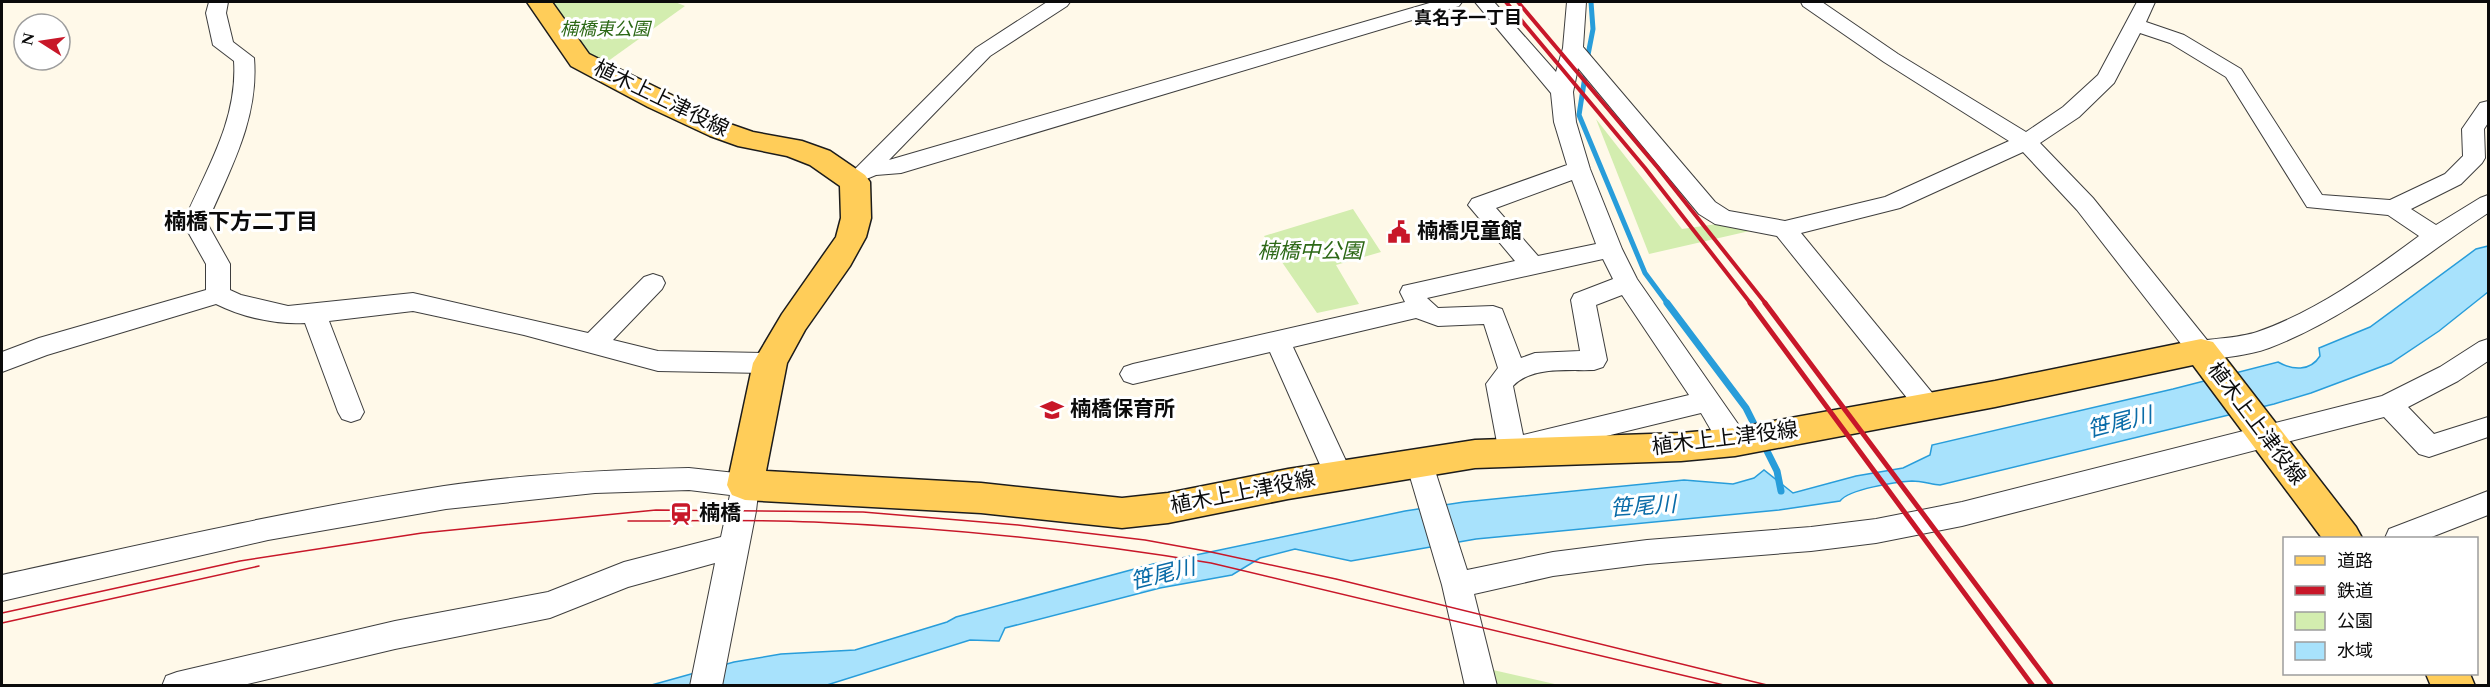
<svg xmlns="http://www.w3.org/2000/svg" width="2490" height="687" font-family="Spectral,'Noto Sans JP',serif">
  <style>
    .green { fill: #d3edaf }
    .water { fill: #a8e2fc; stroke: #289dda; stroke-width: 1.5 }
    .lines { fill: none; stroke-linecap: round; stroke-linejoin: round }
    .stream-far1 { stroke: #289dda; stroke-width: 5 }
    .stream { stroke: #289dda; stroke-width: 7 }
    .minor-casing { stroke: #3e3e3e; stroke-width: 2 }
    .major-casing { stroke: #1c1c1c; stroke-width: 3 }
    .minor { fill: #fff; fill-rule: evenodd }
    .major { fill: #ffcd59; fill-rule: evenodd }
    .tram { stroke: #c81729; stroke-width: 1.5 }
    .rail-far1 { stroke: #c81729; stroke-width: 4 }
    .rail { stroke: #c81729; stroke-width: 5 }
    .labels { text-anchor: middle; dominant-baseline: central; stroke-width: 6; stroke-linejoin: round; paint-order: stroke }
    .far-neighbourhood-label { font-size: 18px; font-weight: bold; fill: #0b0b0b; stroke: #fff }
    .far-park-label { font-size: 18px; font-style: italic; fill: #2c6816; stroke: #fff }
    .street-label { font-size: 21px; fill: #0b0b0b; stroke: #fff }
    .poi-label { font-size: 21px; font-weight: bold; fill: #0b0b0b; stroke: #fff; text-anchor: start }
    .park-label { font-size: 21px; font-style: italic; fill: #2c6816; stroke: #fff }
    .neighbourhood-label { font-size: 22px; font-weight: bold; fill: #0b0b0b; stroke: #fff }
    .water-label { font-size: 22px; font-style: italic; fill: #0a6ca8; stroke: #fff }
  </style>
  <rect width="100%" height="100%" fill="#fff9e9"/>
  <g class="green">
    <path d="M548,2H675L685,6L604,64L585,51Z"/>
    <path d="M1596,119L1682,229L1724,223L1754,230L1649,254Z"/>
    <path d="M1353,209L1381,252L1336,265L1359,304L1317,313L1264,236Z"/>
    <path d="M1493,670L1559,685H1496Z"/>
  </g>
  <path class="water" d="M2488,246V292L2439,331L2391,363L2311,393L2274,404L1940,485C1931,484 1921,481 1912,481C1896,482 1849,489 1840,501L1779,510L1476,539L1351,561L1295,549L1260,558L1232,575L1160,588L1005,628L999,641L970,640L827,685L648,686L734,662L781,654L855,650L947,622L956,617L1153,564L1405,511L1464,502L1684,480L1733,484L1754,478L1764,470L1793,493L1856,476L1903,468L1930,455L1932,445L2173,389L2278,362C2292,370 2310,372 2320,356L2319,348L2370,327L2476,249Z"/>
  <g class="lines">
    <g class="stream-far1">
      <path d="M1587,60L1593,29L1591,2"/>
      <path d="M1586,70L1579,115L1645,273L1668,304"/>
    </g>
    <g class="stream">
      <path d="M1667,303L1746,408L1757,430"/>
      <path d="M1764,445L1777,471L1781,491"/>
    </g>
    <g class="minor-casing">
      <g id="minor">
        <path d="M209,2H228L226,13L233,42L254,58C259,119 230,169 207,223L230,264V290L241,295L288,306L413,293L588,333L644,277L653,274L662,277L665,283L662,289L613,340L658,351L770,353L779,356L783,363L779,370L770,373L658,371L524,335L413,311L329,321L364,412L360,419L351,422L342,419L338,412L305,323C276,325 242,317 216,304L47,355L2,372V352L39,338L206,290V264L183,223C206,170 238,120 234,61L213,45L206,13Z"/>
        <path d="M1047,2H1070L1067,6L990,56L889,160L1433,2H1462L1459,6L901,173L876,175L864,180L856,178L853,173L856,168L976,48Z"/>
        <path d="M1475,2H1494L1556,72L1563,48L1567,2H1586L1583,47L1715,202L1729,211L1785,221L1885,197L2009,141L1884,62L1803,6L1801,2H1822L1898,54L2026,132L2063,107L2098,75L2137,2H2155L2146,22L2184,35L2241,69L2322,195L2390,200L2445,174L2463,156L2462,129L2480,103L2488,101V123L2484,129L2485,158L2482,163L2461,184L2411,209L2436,225L2480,198L2488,195V213C2416,260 2351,317 2269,348C2248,356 2223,357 2201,361L2192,358L2077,210L2023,152L1900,208L1801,233L1938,400L1942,407L1938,414L1929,417L1920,414L1777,236L1715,224L1699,214L1578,68L1573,92L1576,122L1590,169L1622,249L1637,279L1745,434L1749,442L1745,450C1721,457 1712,430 1701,413L1512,459L1502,456L1498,448L1486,384L1498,368L1484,324L1438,326L1416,318L1293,347L1353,476L1349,484L1339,487L1329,484L1325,476L1270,352L1133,384L1124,381L1120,374L1124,367L1133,364L1405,302L1400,292L1403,286L1515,261L1468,205L1472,199L1567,165L1554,122L1551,93ZM2140,33L2170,43L2226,77L2307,207L2388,215L2419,236C2369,273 2317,311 2257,332C2242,337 2223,338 2207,340L2093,198L2040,143L2079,117L2114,83ZM1572,180L1596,244L1538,256L1496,208ZM1603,259L1613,279L1574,294L1571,300L1580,351L1535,353L1521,358L1502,309L1493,306L1438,308L1427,298ZM1622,295L1689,395L1523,435L1513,386C1532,366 1568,371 1594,370L1603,367L1607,360L1596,305Z"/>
        <path d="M2488,339V361L2458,381L2408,407L2434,434L2488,417V437L2429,457L2419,454L2384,417L1962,526L1876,543L1811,551L1647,564L1553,576L1474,594L1497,686H1465L1442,585L1406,463L1410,455L1420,452L1430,455L1467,570L1553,552L1647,540L1811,527L1876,519L1962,502L2382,396L2440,367L2479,342Z"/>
        <path d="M689,468L745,474L755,477L759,485L756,511L722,686H690L715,563L628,587L550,618L395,649L239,686H162L166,676L177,672L395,621L548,592L624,562L721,537L730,495L689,490L595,493L446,509L268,540L2,601V575C149,543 295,509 444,486C525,474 607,470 689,468Z"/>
        <path d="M2488,491V515L2429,538H2385L2389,529Z"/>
      </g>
    </g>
    <g class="major-casing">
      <g id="major">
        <path d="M527,2H552L589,54L730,124L753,132L802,141L830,151L865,175L870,182L871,218L866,237L850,266L805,330L787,363L766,471L981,483L1122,498L1168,493L1288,469L1475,440L1681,433L1735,428L1995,381L2201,339L2213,342L2356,527L2362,538H2322L2193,365L1995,407L1735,456L1681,461L1475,468L1288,499L1168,523L1122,528L981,513L745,500L732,495L727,485L753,363L782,314L836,237L841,218L840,186L810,165L787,156L738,146L710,136L648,107L571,66Z"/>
        <path d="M2426,674H2470L2475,686H2431Z"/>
      </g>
    </g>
    <use href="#minor" class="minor"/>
    <use href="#major" class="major"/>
    <g class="tram">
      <path d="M628,521C690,521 752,519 814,522C948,528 1079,541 1211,563L1728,686"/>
      <path d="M2,613L240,561L422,533L656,510L863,512L1018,525L1145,540L1211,552L1336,579L1771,686"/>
      <path d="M2,623L259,566"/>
    </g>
    <g class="rail-far1">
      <path d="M1506,2L1645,168L1751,304"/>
      <path d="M1518,2L1658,168L1766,304"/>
    </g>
    <g class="rail">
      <path d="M1750,303L2033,686"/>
      <path d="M1765,303L2052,686"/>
    </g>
  </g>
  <defs>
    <g id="civic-bare" transform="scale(1.8)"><path d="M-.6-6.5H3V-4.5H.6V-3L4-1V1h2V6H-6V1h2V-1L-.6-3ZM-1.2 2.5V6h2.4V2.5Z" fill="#c81729" stroke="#fff" stroke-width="2.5" paint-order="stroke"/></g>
    <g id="school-bare" transform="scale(1.8)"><path d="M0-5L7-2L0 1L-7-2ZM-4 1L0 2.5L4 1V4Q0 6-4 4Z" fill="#c81729" stroke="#fff" stroke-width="2.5" paint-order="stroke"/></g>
    <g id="station-bare" transform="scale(1.8)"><path d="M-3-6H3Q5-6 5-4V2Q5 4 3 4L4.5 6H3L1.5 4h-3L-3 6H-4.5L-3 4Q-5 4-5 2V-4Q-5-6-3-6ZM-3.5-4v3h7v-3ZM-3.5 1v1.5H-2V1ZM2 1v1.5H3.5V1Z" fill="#c81729" stroke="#fff" stroke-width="2.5" paint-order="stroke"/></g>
  </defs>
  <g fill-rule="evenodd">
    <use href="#civic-bare" x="1399" y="232"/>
    <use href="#school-bare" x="1052" y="410"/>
    <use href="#station-bare" x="681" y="514"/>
  </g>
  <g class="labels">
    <g class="far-neighbourhood-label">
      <text x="1468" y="18">真名子一丁目</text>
    </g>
    <g class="far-park-label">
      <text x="605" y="29">楠橋東公園</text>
    </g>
    <g class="street-label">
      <text transform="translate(661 99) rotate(26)">植木上上津役線</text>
      <text transform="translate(2256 424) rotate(53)">植木上上津役線</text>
      <text transform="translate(1725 439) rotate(-7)">植木上上津役線</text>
      <text transform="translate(1243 493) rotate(-11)">植木上上津役線</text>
    </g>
    <g class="poi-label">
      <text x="1417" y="232">楠橋児童館</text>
      <text x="1070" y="410">楠橋保育所</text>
      <text x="699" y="514">楠橋</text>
    </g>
    <g class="park-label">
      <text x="1310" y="252">楠橋中公園</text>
    </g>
    <g class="neighbourhood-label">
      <text x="241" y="222">楠橋下方二丁目</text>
    </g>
    <g class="water-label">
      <text transform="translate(2120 423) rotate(-14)">笹尾川</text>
      <text transform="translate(1643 507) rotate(-4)">笹尾川</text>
      <text transform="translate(1163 575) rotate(-14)">笹尾川</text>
    </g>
  </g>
  <rect width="2490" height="687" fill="none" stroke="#0b0b0b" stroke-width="6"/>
  <rect x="2283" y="537" width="195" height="138" fill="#ffffff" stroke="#9d9d9d" stroke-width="1.5"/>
  <rect x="2295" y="556" width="30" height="9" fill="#ffcd59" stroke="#9d9d9d" stroke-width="1.5"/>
  <text x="2337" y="567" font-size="18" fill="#0b0b0b">道路</text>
  <rect x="2295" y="586" width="30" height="9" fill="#c81729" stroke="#9d9d9d" stroke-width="1.5"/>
  <text x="2337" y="597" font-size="18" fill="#0b0b0b">鉄道</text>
  <rect x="2295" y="612" width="30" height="18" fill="#d3edaf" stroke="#9d9d9d" stroke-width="1.5"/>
  <text x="2337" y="627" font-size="18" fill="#0b0b0b">公園</text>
  <rect x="2295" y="642" width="30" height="18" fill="#a8e2fc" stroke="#9d9d9d" stroke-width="1.5"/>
  <text x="2337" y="657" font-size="18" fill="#0b0b0b">水域</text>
  <g transform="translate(42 42) rotate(282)"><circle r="28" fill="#ffffff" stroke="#9d9d9d" stroke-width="1.5"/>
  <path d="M0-4.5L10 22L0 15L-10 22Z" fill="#c81729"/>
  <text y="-9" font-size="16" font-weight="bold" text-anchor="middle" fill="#0b0b0b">N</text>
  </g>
</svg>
